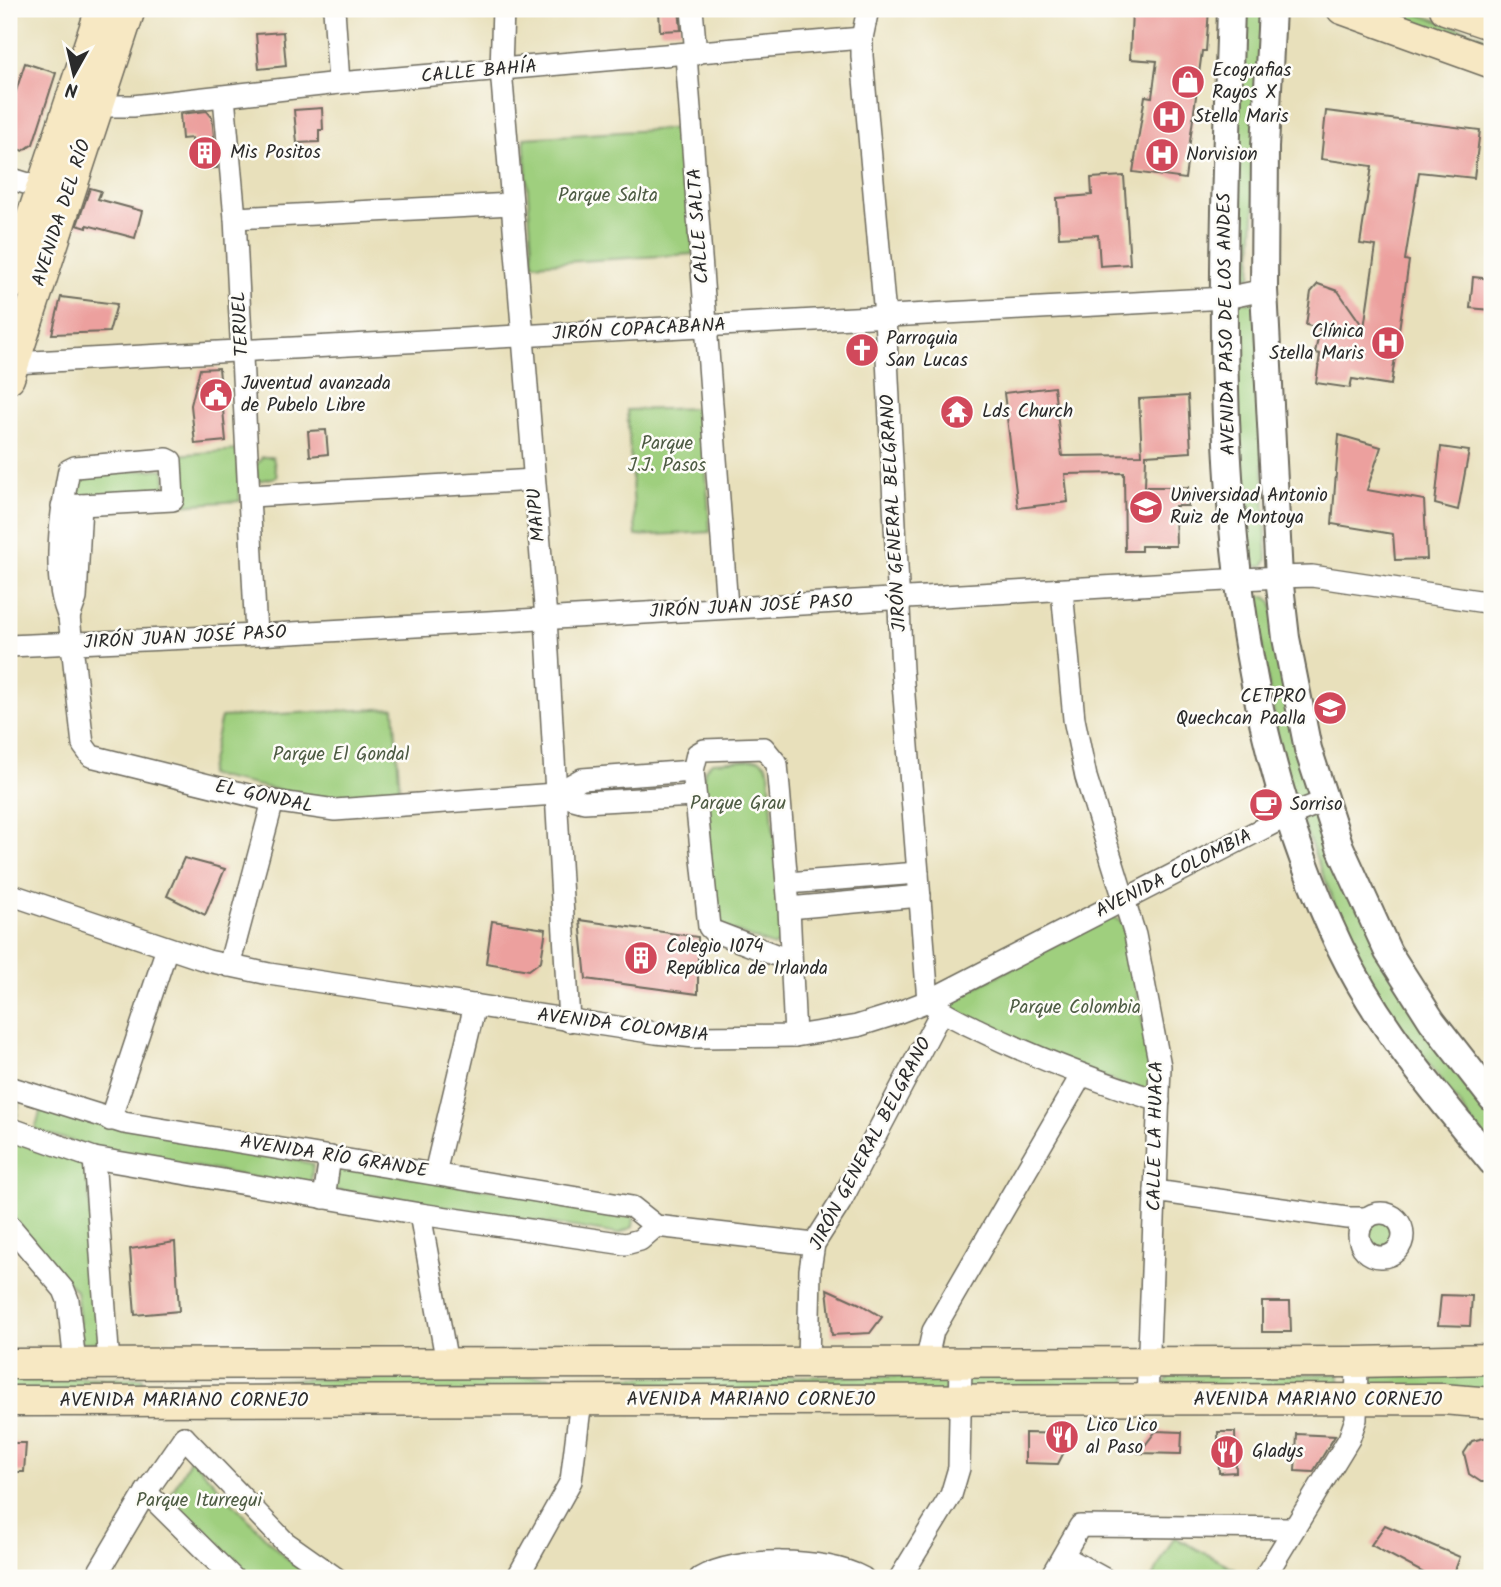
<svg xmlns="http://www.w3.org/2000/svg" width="1501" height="1587" font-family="Kalam,sans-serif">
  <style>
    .green { fill: #9fcf7e; stroke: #657d54; stroke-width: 2 }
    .building { fill: #eca09e }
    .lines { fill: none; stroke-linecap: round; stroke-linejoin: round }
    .minor-casing { stroke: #6d6a5d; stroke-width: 24 }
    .tertiary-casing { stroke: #6d6a5d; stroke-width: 30 }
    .secondary-casing { stroke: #6d6a5d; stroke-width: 33 }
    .minor { stroke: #fff; stroke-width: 21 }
    .tertiary { stroke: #fff; stroke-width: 26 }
    .secondary { stroke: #f7e8c3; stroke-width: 30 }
    .labels { text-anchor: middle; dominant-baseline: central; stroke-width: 5; stroke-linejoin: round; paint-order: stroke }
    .poi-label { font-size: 19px; fill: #2b2b2b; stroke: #fdfcf7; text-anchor: start }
    .street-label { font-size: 19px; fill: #2b2b2b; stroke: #fdfcf7 }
    .park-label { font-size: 19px; fill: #4e5c44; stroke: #fdfcf7 }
  </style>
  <rect width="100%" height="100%" fill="#fdfcf7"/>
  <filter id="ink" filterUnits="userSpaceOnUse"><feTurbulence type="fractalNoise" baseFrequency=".0143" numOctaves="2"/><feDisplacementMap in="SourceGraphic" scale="14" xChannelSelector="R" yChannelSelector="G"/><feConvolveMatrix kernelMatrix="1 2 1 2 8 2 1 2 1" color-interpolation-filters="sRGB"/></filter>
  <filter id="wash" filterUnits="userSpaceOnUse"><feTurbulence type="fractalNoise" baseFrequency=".00686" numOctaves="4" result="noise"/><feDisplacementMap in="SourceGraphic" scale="28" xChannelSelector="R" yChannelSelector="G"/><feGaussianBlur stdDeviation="1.57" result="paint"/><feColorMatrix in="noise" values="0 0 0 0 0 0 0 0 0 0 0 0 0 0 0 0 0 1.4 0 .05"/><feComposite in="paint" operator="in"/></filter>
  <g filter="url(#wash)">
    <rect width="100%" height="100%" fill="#e8e0bb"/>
    <g class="green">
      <path d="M1238,9H1264L1251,277L1236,276Z"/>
      <path d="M1370,9H1403L1492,39V51Z"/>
      <path d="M684,128L693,254L533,264L524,138Z"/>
      <path d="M1235,302H1256L1267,560L1263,566H1249L1237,451Z"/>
      <path d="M702,408L710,532L636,536L627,410Z"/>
      <path d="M237,450L240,501L178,505L177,455Z"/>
      <path d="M262,457H273L277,477L258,481L255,467Z"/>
      <path d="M164,469L166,490L72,499L74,474Z"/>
      <path d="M1265,596L1272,602L1313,791L1307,796L1296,798L1288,794L1253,597Z"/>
      <path d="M394,708L400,794L321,799L208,775L221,717Z"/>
      <path d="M759,759L765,763L769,772L782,942L774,946L715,924L703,781L705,769L712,762Z"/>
      <path d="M1314,814L1322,818L1492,1110V1149L1361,971L1301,819Z"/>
      <path d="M1111,916L1125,924L1154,1085L1143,1093L954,1017L951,1003L957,997Z"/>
      <path d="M9,1094L20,1098L17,1117L11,1119Z"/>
      <path d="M42,1105L313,1164L310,1188L94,1148L35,1130Z"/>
      <path d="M9,1135L86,1162L103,1342L82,1343L76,1291L9,1213Z"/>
      <path d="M336,1164L630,1213L634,1219L633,1227L618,1234L332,1189Z"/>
      <circle cx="1383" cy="1236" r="15"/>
      <path d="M1339,1374V1401L1165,1395V1382L1171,1375Z"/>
      <path d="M964,1375L1127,1376L1128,1403H966Z"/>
      <path d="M1367,1375H1492V1402L1366,1405Z"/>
      <path d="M548,1376L554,1382V1397L211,1405L230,1380Z"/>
      <path d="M946,1376L945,1402L606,1397V1382L612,1377Z"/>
      <path d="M9,1377L143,1378V1402L9,1401Z"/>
      <path d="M191,1458L278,1551L311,1578H238L166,1503Z"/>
      <path d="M1174,1537L1239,1571L1235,1578H1152Z"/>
    </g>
    <g id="blocks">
      <g class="building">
        <path d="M659,9H679L681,30L660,31Z"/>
        <path d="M1132,9H1209L1206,51H1202L1185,179L1133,172L1145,96L1152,97L1157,61L1130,59Z"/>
        <path d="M283,32L286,66L259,69L256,34Z"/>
        <path d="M25,63L56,73L33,144L23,151L9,146V113Z"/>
        <path d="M322,108L323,130H319V142L297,143L294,110Z"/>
        <path d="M207,111L212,117L217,168L195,169L192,138L182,139L180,114Z"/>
        <path d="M1326,111L1480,130L1474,178L1419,172L1405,260L1409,261L1391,385L1352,379L1350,388L1316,383L1320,354L1315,353L1320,328L1306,325L1311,292L1318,284L1338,291L1364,328L1376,246L1360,244L1372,166L1321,159Z"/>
        <path d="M1124,176L1130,264L1100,266L1098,235L1059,237L1057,198L1092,195L1091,178Z"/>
        <path d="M90,188L101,191L98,199L142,211L135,238L87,225V228L77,225Z"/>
        <path d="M1473,277L1492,279L1491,310L1470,308Z"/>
        <path d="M61,297L117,304L109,332L52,334Z"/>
        <path d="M219,368L226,441L195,444L191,405L200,369Z"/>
        <path d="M1054,387L1062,456L1142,455L1139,399L1188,396L1191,452L1146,455L1145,487H1188V506H1175L1176,546H1141V551H1125L1124,473L1065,474L1068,502L1018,508L1004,393Z"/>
        <path d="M326,430L328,454L310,456L308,431Z"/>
        <path d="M1339,435L1381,447L1367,490L1424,500L1427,559L1395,560L1393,534L1332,524Z"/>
        <path d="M1441,447L1469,451L1458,510L1435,504Z"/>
        <path d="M184,858L225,869L205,915L167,896Z"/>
        <path d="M580,920L698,937V994L586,979Z"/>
        <path d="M492,921L546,929L541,961L529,970L486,963Z"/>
        <path d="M175,1242L179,1311L135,1315L130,1249Z"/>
        <path d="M827,1289L860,1304L882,1317L870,1333L832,1335Z"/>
        <path d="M1441,1295L1472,1296L1470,1326L1438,1325Z"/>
        <path d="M1262,1302H1290L1291,1332H1262Z"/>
        <path d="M1156,1431L1182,1432L1181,1454L1139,1453Z"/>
        <path d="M1218,1432H1235L1236,1472L1219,1473Z"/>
        <path d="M1025,1433L1073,1434L1058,1464L1025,1463Z"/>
        <path d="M1297,1434L1335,1436L1313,1472L1295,1471Z"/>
        <path d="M1492,1436V1482H1481L1469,1474L1464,1453L1472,1441Z"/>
        <path d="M9,1443H26L24,1472H9Z"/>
        <path d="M1385,1525L1460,1557L1452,1578H1433L1371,1545Z"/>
      </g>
    </g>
  </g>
  <g filter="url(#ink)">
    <use href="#blocks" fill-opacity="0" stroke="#6d6a5d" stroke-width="2"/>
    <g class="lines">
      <g class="minor-casing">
        <g id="minor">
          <path d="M334,9L339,83"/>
          <path d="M503,9L501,69L546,618L569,1021"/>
          <path d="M692,9L696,54"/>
          <path d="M868,9L862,38V56L885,316L902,670L928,1001C944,1014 961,1021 979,1030C1038,1059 1097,1081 1159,1101"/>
          <path d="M686,55L727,607"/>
          <path d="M224,97L235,218L256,635"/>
          <path d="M97,106H133L339,83L862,38"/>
          <path d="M9,178L54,192"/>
          <path d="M235,218L512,204"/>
          <path d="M14,363L1226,298L1264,290"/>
          <path d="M250,496L534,480"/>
          <path d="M62,506L173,500L171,461L167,459L75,467L69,470C61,510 51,580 69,617L83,745L91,756L273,801L335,810L555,794L584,802L694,796"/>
          <path d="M1062,590L1074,719L1086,777L1135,935L1160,1066L1147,1400"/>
          <path d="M69,617L76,598L81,505"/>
          <path d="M9,646L256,635L1279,577L1312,576L1492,603"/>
          <path d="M555,794L582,779L693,771"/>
          <path d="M787,883L918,873"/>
          <path d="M9,894L208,961L269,974L656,1033L695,1037L795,1036L857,1026L889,1016L928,1001L1287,816L1325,801"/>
          <path d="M789,908L920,896"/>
          <path d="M791,961L713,931L709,927L693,771L697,754L704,750L764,748L777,764L789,908L795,1036"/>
          <path d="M229,966L273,801"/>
          <path d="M9,1087L124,1123L632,1207L656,1226L814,1244"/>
          <path d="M110,1120L167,948"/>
          <path d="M9,1128L94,1158L420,1214L625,1244L640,1240L656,1226"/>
          <path d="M94,1158L109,1364"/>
          <path d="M435,1173L475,1005"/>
          <path d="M1155,1191L1347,1218H1367"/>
          <path d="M324,1198L330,1157"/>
          <circle cx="1381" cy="1235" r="22"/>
          <path d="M420,1214L447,1363"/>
          <path d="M9,1225L64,1290L68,1300L75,1364"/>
          <path d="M808,1363L810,1270L814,1244L840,1203L941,1012"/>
          <path d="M926,1363L933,1331L1081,1076"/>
          <path d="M184,1437L285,1542L336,1578"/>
          <path d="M146,1492L233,1578"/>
          <path d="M1063,1556L1103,1578"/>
          <path d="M95,1578L146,1492L184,1437"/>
          <path d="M517,1578L571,1481L581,1400"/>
          <path d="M700,1578C737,1556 825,1557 863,1578"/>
          <path d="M900,1578L951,1495L959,1468L961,1363"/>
          <path d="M1050,1578L1080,1526L1294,1528"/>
          <path d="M1264,1578L1349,1439L1356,1419L1357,1362"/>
        </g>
      </g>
      <g class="tertiary-casing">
        <g id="tertiary">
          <path d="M1231,9C1221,323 1201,656 1340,947C1378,1026 1437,1095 1492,1162"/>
          <path d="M1272,9L1265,147L1264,290L1279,577L1286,638L1308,749L1340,847L1388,952L1432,1021L1492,1098"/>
        </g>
      </g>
      <g class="secondary-casing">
        <g id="secondary">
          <path d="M1342,9L1492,63"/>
          <path d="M1445,9L1492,25"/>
          <path d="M9,286L101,9"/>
          <path d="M9,378L130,9"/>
          <path d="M9,1364L1357,1362L1492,1359"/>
          <path d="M9,1401L1442,1399L1492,1403"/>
        </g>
      </g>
      <use href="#minor" class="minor"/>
      <use href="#tertiary" class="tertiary"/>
      <use href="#secondary" class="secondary"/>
    </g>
  </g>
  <defs>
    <g id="shop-disc" transform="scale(1.75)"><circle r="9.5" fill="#d1495b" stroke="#fdfcf7"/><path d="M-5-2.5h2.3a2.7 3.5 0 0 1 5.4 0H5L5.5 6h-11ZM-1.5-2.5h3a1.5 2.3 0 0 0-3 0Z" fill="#fff"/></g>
    <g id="hospital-disc" transform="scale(1.75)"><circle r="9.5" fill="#d1495b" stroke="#fdfcf7"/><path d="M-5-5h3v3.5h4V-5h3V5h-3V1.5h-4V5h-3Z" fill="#fff"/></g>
    <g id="building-disc" transform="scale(1.75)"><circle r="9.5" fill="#d1495b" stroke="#fdfcf7"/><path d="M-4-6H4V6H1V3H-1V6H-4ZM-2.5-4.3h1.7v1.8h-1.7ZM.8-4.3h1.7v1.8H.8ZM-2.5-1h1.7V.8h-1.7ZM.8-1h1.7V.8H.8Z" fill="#fff"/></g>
    <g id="church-disc" transform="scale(1.75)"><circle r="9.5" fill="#d1495b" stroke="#fdfcf7"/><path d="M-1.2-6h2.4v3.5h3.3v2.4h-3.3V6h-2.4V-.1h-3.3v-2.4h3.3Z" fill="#fff"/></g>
    <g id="civic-disc" transform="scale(1.75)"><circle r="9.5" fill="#d1495b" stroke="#fdfcf7"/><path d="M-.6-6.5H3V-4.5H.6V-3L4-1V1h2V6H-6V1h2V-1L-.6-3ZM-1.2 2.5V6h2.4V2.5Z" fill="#fff"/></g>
    <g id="temple-disc" transform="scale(1.75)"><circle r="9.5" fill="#d1495b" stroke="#fdfcf7"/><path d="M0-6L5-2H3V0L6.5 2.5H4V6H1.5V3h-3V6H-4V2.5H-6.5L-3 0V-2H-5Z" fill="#fff"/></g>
    <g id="university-disc" transform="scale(1.75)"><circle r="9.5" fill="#d1495b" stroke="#fdfcf7"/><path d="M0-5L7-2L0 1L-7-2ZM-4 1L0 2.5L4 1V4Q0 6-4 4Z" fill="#fff"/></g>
    <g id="cafe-disc" transform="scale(1.75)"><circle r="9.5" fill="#d1495b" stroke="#fdfcf7"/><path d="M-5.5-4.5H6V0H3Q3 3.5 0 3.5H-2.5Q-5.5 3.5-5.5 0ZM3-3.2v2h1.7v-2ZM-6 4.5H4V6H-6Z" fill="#fff"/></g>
    <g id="restaurant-disc" transform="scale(1.75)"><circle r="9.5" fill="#d1495b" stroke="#fdfcf7"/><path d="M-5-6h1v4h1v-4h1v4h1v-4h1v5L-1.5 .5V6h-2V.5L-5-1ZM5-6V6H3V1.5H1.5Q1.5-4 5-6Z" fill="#fff"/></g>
  </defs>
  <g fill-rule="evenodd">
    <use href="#shop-disc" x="1188" y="82"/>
    <use href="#hospital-disc" x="1169" y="117"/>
    <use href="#building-disc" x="205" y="153"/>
    <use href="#hospital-disc" x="1162" y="155"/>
    <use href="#hospital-disc" x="1388" y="343"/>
    <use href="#church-disc" x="862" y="350"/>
    <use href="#civic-disc" x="216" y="395"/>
    <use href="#temple-disc" x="957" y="412"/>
    <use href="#university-disc" x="1146" y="507"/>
    <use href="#university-disc" x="1330" y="708"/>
    <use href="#cafe-disc" x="1266" y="805"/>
    <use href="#building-disc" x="641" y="958"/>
    <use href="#restaurant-disc" x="1062" y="1437"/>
    <use href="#restaurant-disc" x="1227" y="1452"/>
  </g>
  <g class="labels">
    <g class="poi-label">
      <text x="1212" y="71">Ecografias<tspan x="1212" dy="22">Rayos X</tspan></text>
      <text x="1194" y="117">Stella Maris</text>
      <text x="230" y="153">Mis Positos</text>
      <text x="1186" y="155">Norvision</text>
      <text x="1364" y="332" text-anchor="end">Clínica<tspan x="1364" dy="22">Stella Maris</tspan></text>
      <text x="886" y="339">Parroquia<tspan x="886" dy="22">San Lucas</tspan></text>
      <text x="241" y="384">Juventud avanzada<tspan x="241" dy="22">de Pubelo Libre</tspan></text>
      <text x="982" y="412">Lds Church</text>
      <text x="1170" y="496">Universidad Antonio<tspan x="1170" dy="22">Ruiz de Montoya</tspan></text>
      <text x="1306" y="697" text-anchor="end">CETPRO<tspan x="1306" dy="22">Quechcan Paalla</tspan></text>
      <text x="1290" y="805">Sorriso</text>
      <text x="666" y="947">Colegio 1074<tspan x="666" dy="22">República de Irlanda</tspan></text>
      <text x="1086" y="1426">Lico Lico<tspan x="1086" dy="22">al Paso</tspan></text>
      <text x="1252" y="1452">Gladys</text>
    </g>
    <g class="street-label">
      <text transform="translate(479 72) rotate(-5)">CALLE BAHÍA</text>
      <text transform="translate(62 213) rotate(-72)">AVENIDA DEL RÍO</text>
      <text transform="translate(699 226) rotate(-94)">CALLE SALTA</text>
      <text transform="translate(241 324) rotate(-93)">TERUEL</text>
      <text transform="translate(1227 324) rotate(-91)">AVENIDA PASO DE LOS ANDES</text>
      <text transform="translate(639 330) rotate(-3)">JIRÓN COPACABANA</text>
      <text transform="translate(894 513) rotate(-93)">JIRÓN GENERAL BELGRANO</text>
      <text transform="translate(537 515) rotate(-95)">MAIPU</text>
      <text transform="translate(751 607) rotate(-3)">JIRÓN JUAN JOSÉ PASO</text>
      <text transform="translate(185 638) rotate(-3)">JIRÓN JUAN JOSÉ PASO</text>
      <text transform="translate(264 797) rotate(12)">EL GONDAL</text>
      <text transform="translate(1174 874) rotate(-27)">AVENIDA COLOMBIA</text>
      <text transform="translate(623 1026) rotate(7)">AVENIDA COLOMBIA</text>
      <text transform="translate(1156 1136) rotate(-89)">CALLE LA HUACA</text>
      <text transform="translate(871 1144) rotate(-62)">JIRÓN GENERAL BELGRANO</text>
      <text transform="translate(334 1157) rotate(9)">AVENIDA RÍO GRANDE</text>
      <text x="751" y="1400">AVENIDA MARIANO CORNEJO</text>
      <text x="1318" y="1400">AVENIDA MARIANO CORNEJO</text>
      <text x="184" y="1401">AVENIDA MARIANO CORNEJO</text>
    </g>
    <g class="park-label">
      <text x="608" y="196">Parque Salta</text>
      <text x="667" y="444">Parque<tspan x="667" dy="22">J.J. Pasos</tspan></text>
      <text x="341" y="755">Parque El Gondal</text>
      <text x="738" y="804">Parque Grau</text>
      <text x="1075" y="1008">Parque Colombia</text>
      <text x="199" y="1501">Parque Iturregui</text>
    </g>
  </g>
  <rect width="1501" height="1587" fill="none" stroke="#fdfcf7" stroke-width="35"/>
  <g transform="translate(74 74) rotate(188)" stroke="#fdfcf7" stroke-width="5" paint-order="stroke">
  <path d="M0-5L12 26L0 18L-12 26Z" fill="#2b2b2b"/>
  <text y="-10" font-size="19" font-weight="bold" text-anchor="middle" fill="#2b2b2b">N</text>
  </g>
</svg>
